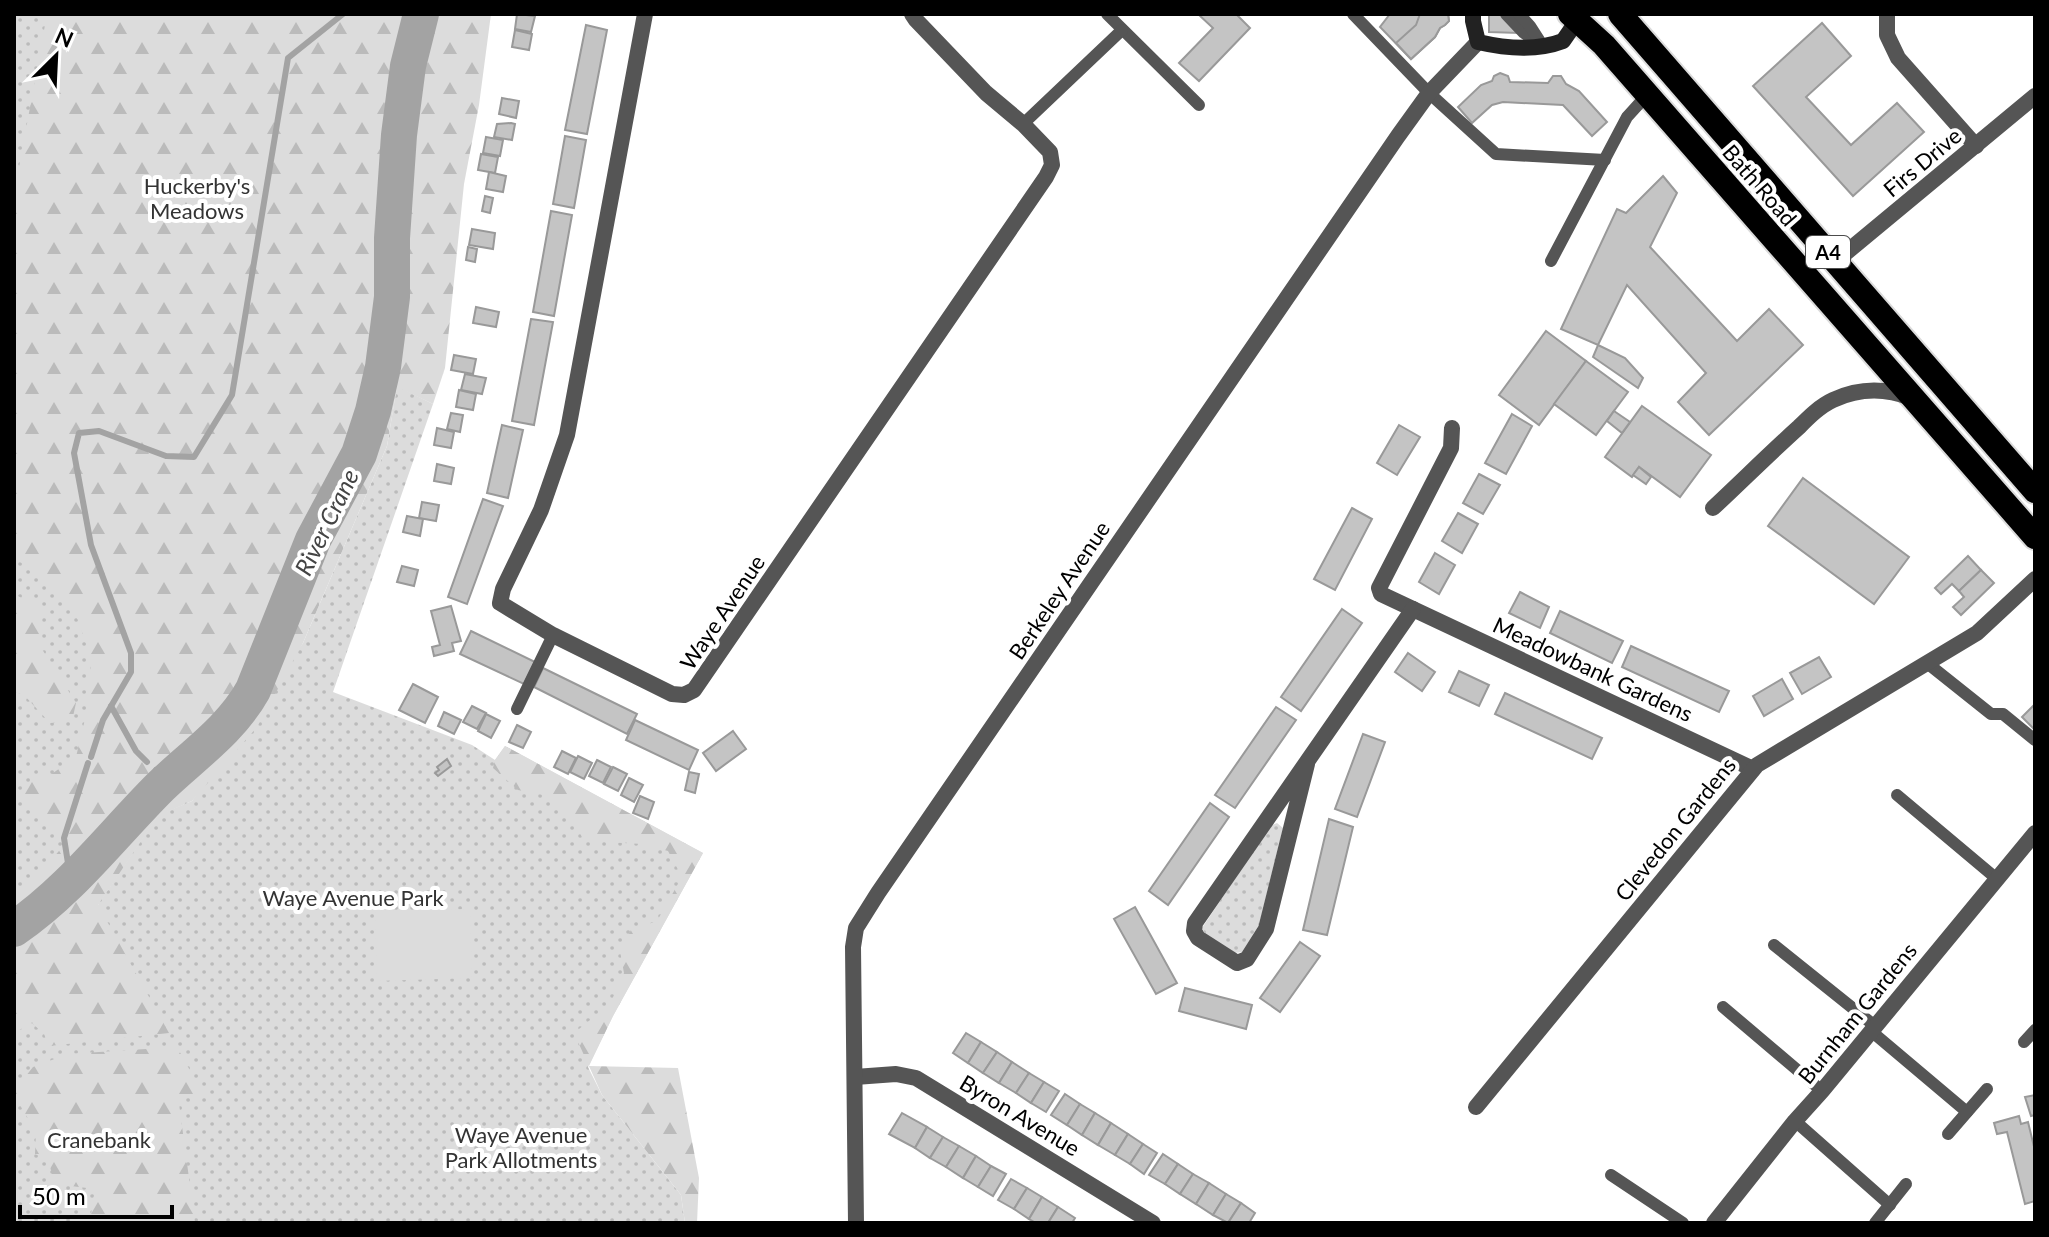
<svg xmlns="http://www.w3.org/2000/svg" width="2049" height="1237" font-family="Lato,sans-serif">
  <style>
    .green { fill: url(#green-dots) }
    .forest { fill: url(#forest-firs) }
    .pitch { fill: #dcdcdc }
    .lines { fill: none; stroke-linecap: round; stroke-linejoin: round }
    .stream { stroke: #a3a3a3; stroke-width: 6 }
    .river { stroke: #a3a3a3; stroke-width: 36 }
    .building { fill: #c4c4c4; stroke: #999; stroke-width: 2 }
    .highway-casing { stroke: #dbdbdb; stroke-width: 28 }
    .lane { stroke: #555; stroke-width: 12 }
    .street { stroke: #555; stroke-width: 16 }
    .secondary { stroke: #222; stroke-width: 16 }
    .highway { stroke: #000; stroke-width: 24 }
    .labels { text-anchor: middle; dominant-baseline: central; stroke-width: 8; stroke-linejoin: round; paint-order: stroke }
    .shield { fill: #fff; stroke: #4c4c4c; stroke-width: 2 }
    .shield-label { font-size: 20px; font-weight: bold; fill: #000 }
    .street-label { font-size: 22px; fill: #000; stroke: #fff }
    .park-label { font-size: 22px; fill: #333; stroke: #fff }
    .water-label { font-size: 24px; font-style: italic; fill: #444; stroke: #fff }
  </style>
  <defs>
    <pattern id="green-dots" width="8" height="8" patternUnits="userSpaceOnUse" patternTransform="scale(2)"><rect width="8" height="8" fill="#dcdcdc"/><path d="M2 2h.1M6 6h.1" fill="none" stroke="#bbb" stroke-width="1.8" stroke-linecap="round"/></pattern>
    <pattern id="forest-firs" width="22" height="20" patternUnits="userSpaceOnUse" patternTransform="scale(2)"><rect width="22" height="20" fill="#dcdcdc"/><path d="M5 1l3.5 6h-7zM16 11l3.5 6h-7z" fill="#bbb"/></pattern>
  </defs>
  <rect width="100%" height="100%" fill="#fff"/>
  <g class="green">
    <path d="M14,14H410L199,753L98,905L158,815L192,801L303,643L387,446L397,386L433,404L333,692L472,745L495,760L505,746L703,853L613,1016L588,1067L602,1095L681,1195L685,1223H14Z"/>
    <path d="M1277,823L1283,828L1259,925L1242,952L1235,953L1206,935L1202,928L1270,826Z"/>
  </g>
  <g class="forest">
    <path d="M47,14H491L479,105L464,184L445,368L433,404L397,387L387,446L303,643L257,727L192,801L158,816L98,905L169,1033L49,1046L44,1034L32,1023L14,1033V898L25,891L64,845L56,829L16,795L32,781L53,773L76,757L89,702L91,658L78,620L53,584L14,558V195Z"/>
    <path d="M14,594L43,609L40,646L76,703L72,721L50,723L24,695L14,692Z"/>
    <path d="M505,746L703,853L613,1016L589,1066L678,1068L699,1178L697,1223H685L681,1195L602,1095L574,1033L610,1004L624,973L620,951L631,930L657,921L682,877L668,851L643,844L584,841L569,812L554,805L544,795L518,790L493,768L495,760Z"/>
    <path d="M177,1047L203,1094L178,1096L195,1223H70L91,1215L95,1189L55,1184L48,1160L35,1154L36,1132L14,1095V1091L33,1067L68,1054Z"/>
  </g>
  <path class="pitch" d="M470,909L472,978L377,981L375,911Z"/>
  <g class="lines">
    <g class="stream">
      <path d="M412,14L420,16"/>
      <path d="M111,706L136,751L147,762"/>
      <path d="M91,757L103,720L131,672V653L91,545L74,453L79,433L99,431L166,456L194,457L232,395L288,58L343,14"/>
      <path d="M156,770L168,780"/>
      <path d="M71,882L64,838L88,763"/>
    </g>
    <path class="river" d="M14,929C71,890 112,835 160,787C192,756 231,730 253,690L313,540L359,454L373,411L383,367L392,297V238L399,135L408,66L421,14"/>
  </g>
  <g class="building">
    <path d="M517,14L535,16L531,32L515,29Z"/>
    <path d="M1198,14H1236L1250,28L1199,81L1179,63L1213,28Z"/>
    <path d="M1390,14H1448L1449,21L1445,25L1440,28L1435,37L1411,59L1380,27Z"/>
    <path d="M1420,14H1448L1449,21L1445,25L1440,28L1435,37L1411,59L1396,43L1416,25Z"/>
    <path d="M1489,14H1500L1518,33L1489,32Z"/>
    <path d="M1822,23L1851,56L1806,97L1851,145L1897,103L1924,132L1853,196L1753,86Z"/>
    <path d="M586,25L607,30L587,134L565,130Z"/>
    <path d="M515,30L532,34L529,50L512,47Z"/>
    <path d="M1500,73L1508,76L1510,82L1548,83L1553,76H1561L1566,84L1579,91L1607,122L1592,136L1563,105L1503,102L1492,105L1472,123L1458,107L1481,85L1492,81L1494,76Z"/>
    <path d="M502,98L519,101L516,118L499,114Z"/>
    <path d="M511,123L515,124L512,140L494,137L497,124Z"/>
    <path d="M565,136L586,140L574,208L553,204Z"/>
    <path d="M486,137L503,140L500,156L483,153Z"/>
    <path d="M481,154L498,157L495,173L478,170Z"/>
    <path d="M489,172L506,176L503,192L486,189Z"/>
    <path d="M1663,176L1677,193L1650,247L1737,341L1769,309L1803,345L1709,435L1678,402L1706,373L1627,285L1598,345L1561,329L1617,209L1626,213Z"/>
    <path d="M485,196L493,198L490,213L482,211Z"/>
    <path d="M551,211L572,215L554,316L533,312Z"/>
    <path d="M472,229L495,233L493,249L469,245Z"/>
    <path d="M468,247L477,249L475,262L466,260Z"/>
    <path d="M476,307L499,312L496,327L473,323Z"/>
    <path d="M531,319L553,322L534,425L512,421Z"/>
    <path d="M1546,331L1586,361L1539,425L1499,395Z"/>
    <path d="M1598,345L1625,358L1643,378L1638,388L1593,357Z"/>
    <path d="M454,355L476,359L473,374L451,370Z"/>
    <path d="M1586,361L1628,392L1596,435L1554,404Z"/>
    <path d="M465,374L486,378L482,394L461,390Z"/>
    <path d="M459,390L476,394L473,410L456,407Z"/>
    <path d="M1642,406L1711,455L1680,497L1639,467L1632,477L1605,457Z"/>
    <path d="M1614,411L1630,422L1622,433L1607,421Z"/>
    <path d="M451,413L463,415L460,432L447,429Z"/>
    <path d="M1512,414L1532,426L1506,474L1485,463Z"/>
    <path d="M502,425L523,430L508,498L487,493Z"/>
    <path d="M1399,425L1420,437L1397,475L1377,463Z"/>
    <path d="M437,428L454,432L451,448L434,445Z"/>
    <path d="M437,464L454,468L451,484L434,481Z"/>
    <path d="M1639,467L1651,477L1646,484L1633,475Z"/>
    <path d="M1479,474L1500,485L1483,514L1463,503Z"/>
    <path d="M1803,478L1909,557L1874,604L1768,526Z"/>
    <path d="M483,499L503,506L467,604L448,597Z"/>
    <path d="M422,502L439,505L436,521L419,518Z"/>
    <path d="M1352,508L1372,519L1335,590L1314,579Z"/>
    <path d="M1458,513L1478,524L1462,553L1442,541Z"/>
    <path d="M407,516L423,519L420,536L403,532Z"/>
    <path d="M1435,553L1455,565L1439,594L1419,582Z"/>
    <path d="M1968,556L1981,570L1959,591L1952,584L1941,594L1935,588Z"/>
    <path d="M402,566L418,570L414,586L397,582Z"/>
    <path d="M1981,570L1994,583L1961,615L1953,607L1964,597L1959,591Z"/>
    <path d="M1520,592L1549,607L1540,628L1509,613Z"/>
    <path d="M451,606L461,641L452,643L454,651L434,656L432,647L440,645L431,611Z"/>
    <path d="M1342,609L1362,623L1301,711L1281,697Z"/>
    <path d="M1560,611L1623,641L1612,663L1550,633Z"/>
    <path d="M471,631L535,662L524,684L460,654Z"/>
    <path d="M1631,646L1729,691L1719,712L1622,667Z"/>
    <path d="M1408,653L1435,672L1422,691L1395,672Z"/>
    <path d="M1819,657L1831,677L1802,694L1790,673Z"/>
    <path d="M543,668L637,714L627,734L534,687Z"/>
    <path d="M1459,671L1489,685L1479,706L1449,692Z"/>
    <path d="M1782,679L1793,699L1764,716L1753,696Z"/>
    <path d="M413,684L438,697L425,723L399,710Z"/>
    <path d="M1505,693L1602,738L1592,759L1495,714Z"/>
    <path d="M2034,705H2035V730L2022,717Z"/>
    <path d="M472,706L486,713L477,729L463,722Z"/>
    <path d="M1276,707L1296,720L1235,808L1215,795Z"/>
    <path d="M444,712L461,720L454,734L438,726Z"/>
    <path d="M486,714L500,721L491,738L478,731Z"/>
    <path d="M635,720L698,750L689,770L626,740Z"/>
    <path d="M517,725L531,732L523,748L509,742Z"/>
    <path d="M733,731L746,749L716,771L703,753Z"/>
    <path d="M1363,734L1385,742L1357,817L1335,809Z"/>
    <path d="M562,751L576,758L568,774L554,767Z"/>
    <path d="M578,756L592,763L584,779L570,772Z"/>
    <path d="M447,759L451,766L438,776L435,773L439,770L437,767Z"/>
    <path d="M597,760L611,767L603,783L589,776Z"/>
    <path d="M613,767L627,774L618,791L604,784Z"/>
    <path d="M689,772L699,774L695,793L685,790Z"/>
    <path d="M629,778L643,785L634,802L621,795Z"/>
    <path d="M640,796L654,802L648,819L633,813Z"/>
    <path d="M1210,803L1229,817L1168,905L1149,891Z"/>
    <path d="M1329,819L1353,827L1327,935L1303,930Z"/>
    <path d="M1135,907L1177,983L1156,994L1114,919Z"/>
    <path d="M1300,942L1320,956L1280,1012L1260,998Z"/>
    <path d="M1185,988L1252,1005L1246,1029L1179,1011Z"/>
    <path d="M966,1033L981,1042L968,1063L953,1053Z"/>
    <path d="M981,1042L997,1052L983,1073L968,1063Z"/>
    <path d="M997,1052L1012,1062L999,1083L983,1073Z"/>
    <path d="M1012,1062L1029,1073L1016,1093L999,1083Z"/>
    <path d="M1029,1073L1044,1082L1031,1103L1016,1093Z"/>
    <path d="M1044,1082L1059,1091L1046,1112L1031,1103Z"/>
    <path d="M1065,1094L1080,1104L1067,1125L1051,1115Z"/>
    <path d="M2035,1095V1115L2031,1116L2025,1097Z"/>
    <path d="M1080,1104L1095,1113L1082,1135L1067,1125Z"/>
    <path d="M902,1113L927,1127L915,1148L889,1134Z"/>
    <path d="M1095,1113L1111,1123L1098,1145L1082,1135Z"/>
    <path d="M2019,1116L2021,1124L2028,1122L2035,1151V1201L2025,1204L2007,1132L1997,1134L1994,1123Z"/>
    <path d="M1111,1123L1128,1134L1115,1155L1098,1145Z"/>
    <path d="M927,1127L943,1137L930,1158L915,1148Z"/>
    <path d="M1128,1134L1143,1144L1130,1164L1115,1155Z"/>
    <path d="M943,1137L959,1146L946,1167L930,1158Z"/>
    <path d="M1143,1144L1157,1153L1144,1174L1130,1164Z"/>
    <path d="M959,1146L976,1156L963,1178L946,1167Z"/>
    <path d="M1163,1154L1178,1164L1165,1184L1149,1175Z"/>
    <path d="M976,1156L991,1166L978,1187L963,1178Z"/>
    <path d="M1178,1164L1193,1174L1180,1194L1165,1184Z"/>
    <path d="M991,1166L1006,1174L993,1196L978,1187Z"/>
    <path d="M1193,1174L1209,1183L1196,1204L1180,1194Z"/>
    <path d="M1011,1179L1027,1188L1014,1209L998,1200Z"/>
    <path d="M1209,1183L1226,1194L1213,1215L1196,1204Z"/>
    <path d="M1027,1188L1042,1197L1029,1219L1014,1209Z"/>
    <path d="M1226,1194L1241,1203L1228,1223L1213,1215Z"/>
    <path d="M1042,1197L1058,1207L1048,1223H1036L1029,1219Z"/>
    <path d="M1241,1203L1255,1213L1249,1223H1228Z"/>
    <path d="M1058,1207L1075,1218L1072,1223H1048Z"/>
  </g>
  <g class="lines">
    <g class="highway-casing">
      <g id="highway">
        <path d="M1570,14L1604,45L2035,537"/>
        <path d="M1620,14L2035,491"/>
      </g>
    </g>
    <g class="lane">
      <path d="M1107,14L1199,105"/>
      <path d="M1353,14L1429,93L1496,154L1605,160"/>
      <path d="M1506,14L1524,33L1543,47"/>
      <path d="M1519,14L1530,26L1539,40"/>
      <path d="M1023,124L1122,30"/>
      <path d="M1551,261L1627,117L1647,95"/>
      <path d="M1927,663L1991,714H2003L2035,740"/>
      <path d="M517,709L553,635"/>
      <path d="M1897,795L1997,879"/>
      <path d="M1774,945L1875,1026"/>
      <path d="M1723,1007L1822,1091"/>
      <path d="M1871,1031L1967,1112"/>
      <path d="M2024,1042L2035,1030"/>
      <path d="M1795,1121L1890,1205"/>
      <path d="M1948,1134L1987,1089"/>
      <path d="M1611,1175L1683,1223"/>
      <path d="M1875,1223L1906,1184"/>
    </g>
    <g class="street">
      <path d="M645,14L567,435L541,510L503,589L500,603L553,635L672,694L684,695L694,690L1046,177L1052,165L1050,152L1023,124L986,93L916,20L912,14"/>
      <path d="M1887,14V35L1898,58L1976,146"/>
      <path d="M1836,261L2035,96"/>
      <path d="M1452,428L1451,448L1379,588L1381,594L1753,769"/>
      <path d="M1713,508C1742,481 1770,453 1799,427C1809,417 1820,406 1833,400C1859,388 1886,388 1911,398"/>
      <path d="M1307,764L1266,929L1247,959L1237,963L1198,938L1194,931L1195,923L1413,609"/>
      <path d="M855,1077L896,1074L916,1078L1153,1223"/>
      <path d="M1476,1107L1757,765L1977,633L2035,579"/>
      <path d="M856,1223L853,947L856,928L878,893L1398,136L1429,93L1478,42"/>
      <path d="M1714,1223L1795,1121L1822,1091L2035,833"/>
    </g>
    <path class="secondary" d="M1473,14V21L1478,42C1504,48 1537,51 1563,41L1581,15"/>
    <use href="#highway" class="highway"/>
  </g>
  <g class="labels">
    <rect class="shield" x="1806" y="236" width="44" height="32" rx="6"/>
    <g class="shield-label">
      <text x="1828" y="252">A4</text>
    </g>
    <g class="street-label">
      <text transform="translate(1922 162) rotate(-40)">Firs Drive</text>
      <text transform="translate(1760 185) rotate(49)">Bath Road</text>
      <text transform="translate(1059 590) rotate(-56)">Berkeley Avenue</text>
      <text transform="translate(722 612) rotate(-56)">Waye Avenue</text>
      <text transform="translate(1593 669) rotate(25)">Meadowbank Gardens</text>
      <text transform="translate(1675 829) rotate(-51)">Clevedon Gardens</text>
      <text transform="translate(1857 1013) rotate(-51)">Burnham Gardens</text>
      <text transform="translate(1020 1115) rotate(31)">Byron Avenue</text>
    </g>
    <g class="park-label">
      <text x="197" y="185">Huckerby's<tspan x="197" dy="25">Meadows</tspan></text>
      <text x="353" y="897">Waye Avenue Park</text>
      <text x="521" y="1134">Waye Avenue<tspan x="521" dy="25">Park Allotments</tspan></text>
      <text x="99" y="1139">Cranebank</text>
    </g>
    <g class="water-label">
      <text transform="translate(326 522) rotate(-64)">River Crane</text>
    </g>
  </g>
  <rect width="2049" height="1237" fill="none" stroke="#000000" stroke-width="32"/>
  <g transform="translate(56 56) rotate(24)" stroke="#ffffff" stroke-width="6" paint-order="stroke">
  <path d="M0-6L14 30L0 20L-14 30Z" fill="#000000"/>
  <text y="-12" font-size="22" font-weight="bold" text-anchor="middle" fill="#000000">N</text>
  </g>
  <path d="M20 1205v12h152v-12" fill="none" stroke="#000000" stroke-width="4"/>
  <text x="32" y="1205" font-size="24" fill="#000000" stroke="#ffffff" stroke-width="6" paint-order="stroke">50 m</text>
</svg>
